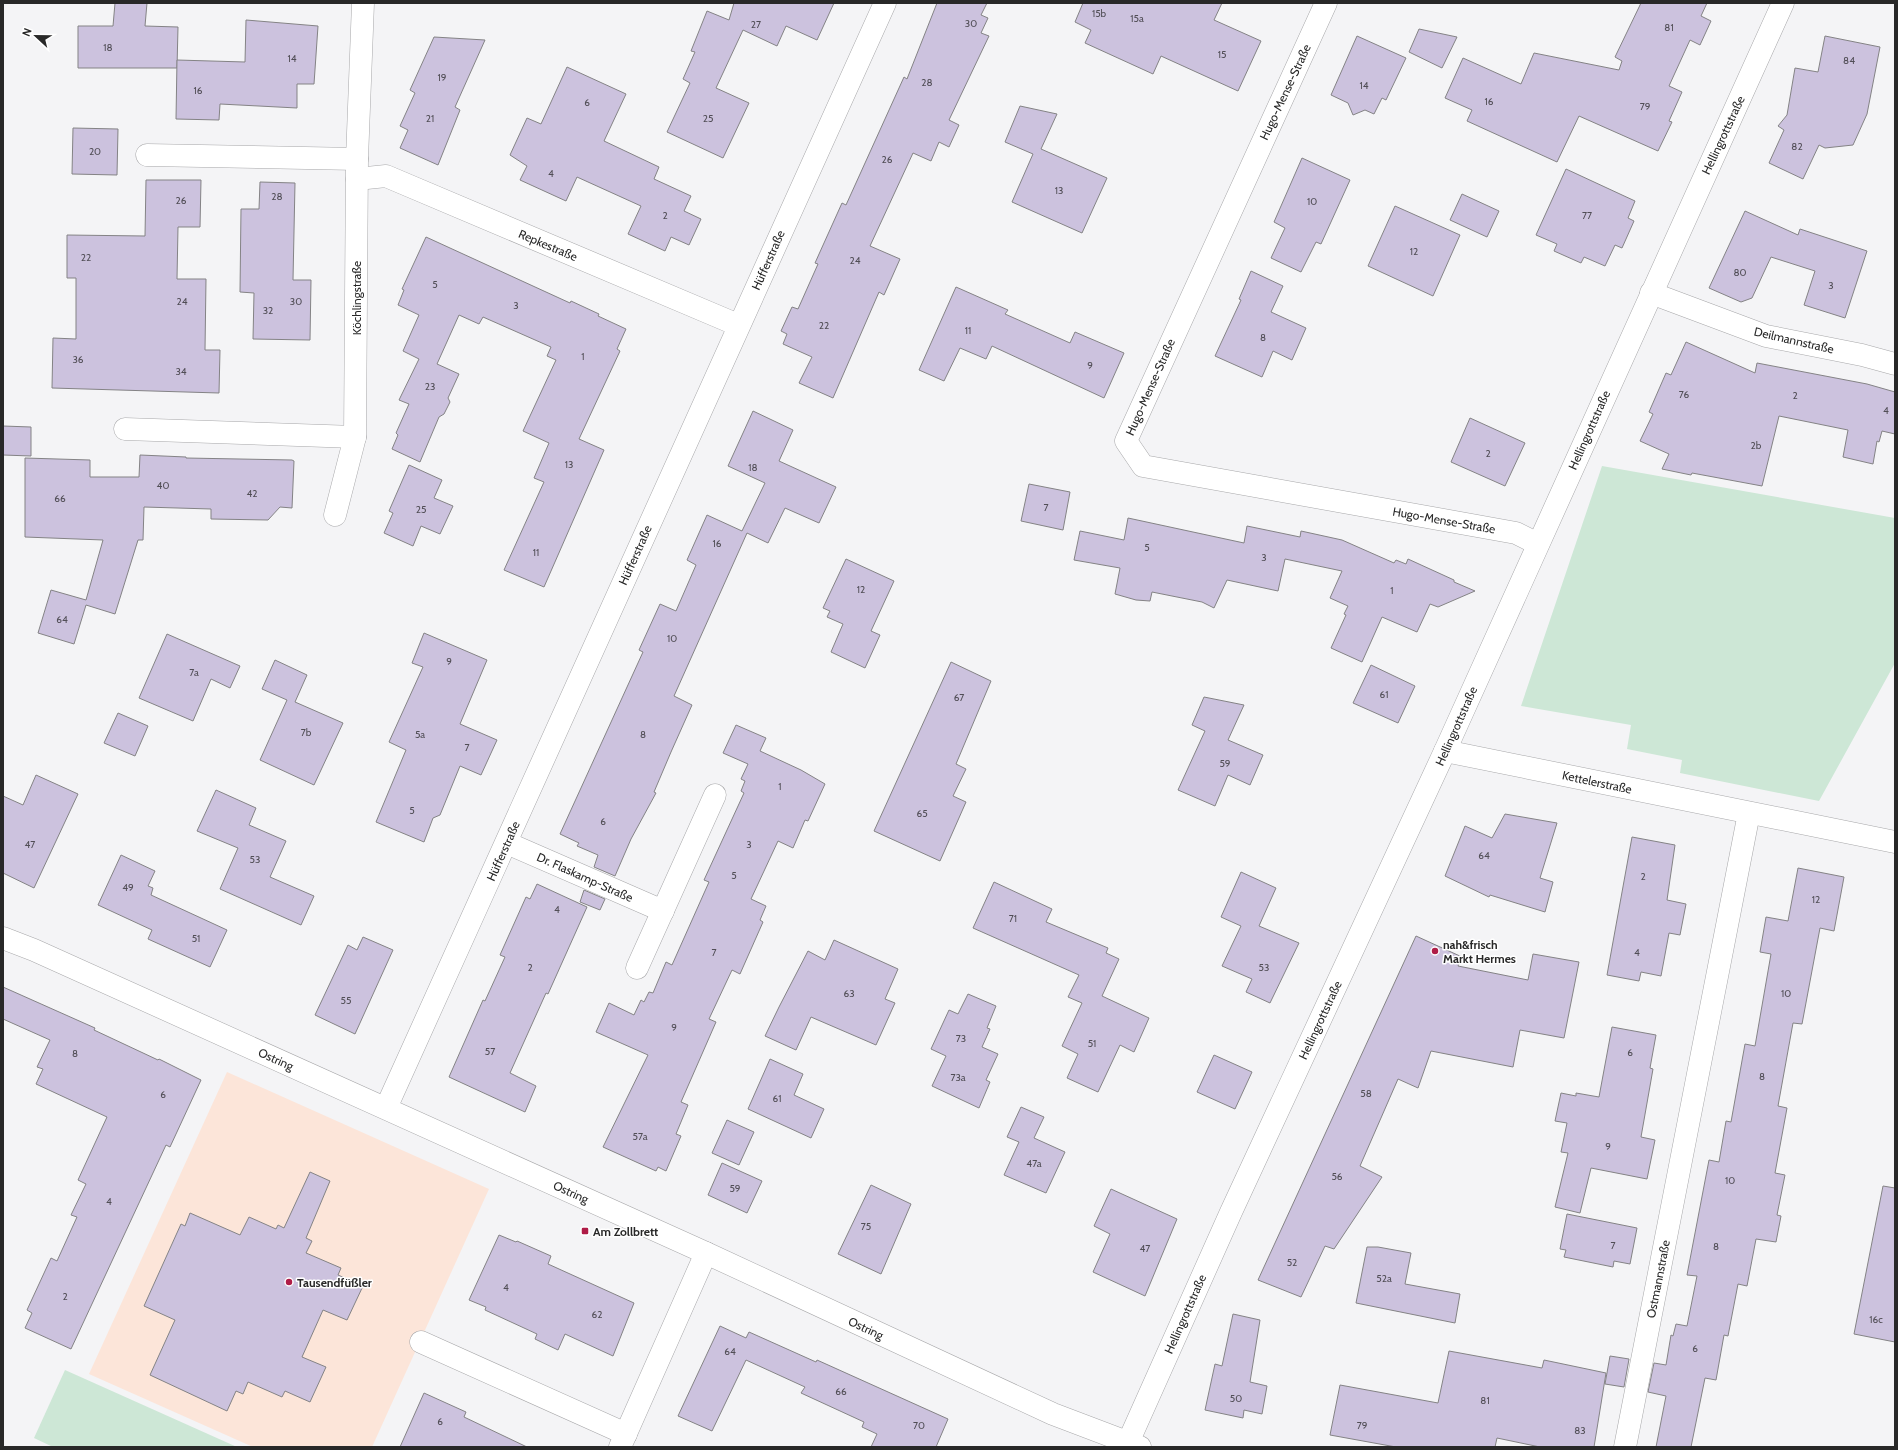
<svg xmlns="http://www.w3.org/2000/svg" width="1898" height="1450" font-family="Cabin,sans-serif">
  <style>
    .education { fill: #fce5d9 }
    .green { fill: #cde7d6 }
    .building { fill: #ccc2de; stroke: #848385 }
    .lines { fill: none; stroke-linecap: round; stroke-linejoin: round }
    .minor-casing { stroke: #a8a8aa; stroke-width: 23 }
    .minor { stroke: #fff; stroke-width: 22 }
    .poi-dot { fill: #af1c47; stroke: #fff; stroke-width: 1.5 }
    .labels { text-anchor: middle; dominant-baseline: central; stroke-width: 3; stroke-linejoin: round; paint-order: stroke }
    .number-label { font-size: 10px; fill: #514e56 }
    .street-label { font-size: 12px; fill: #282828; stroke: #fff }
    .poi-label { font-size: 12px; font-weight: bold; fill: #282828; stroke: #fff; text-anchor: start }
  </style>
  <rect width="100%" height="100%" fill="#f4f4f6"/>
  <path class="education" d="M227,1072L489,1189L372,1447H253L89,1374Z"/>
  <g class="green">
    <path d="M1602,466L1895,518V663L1819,801L1680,773L1682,760L1627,749L1631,725L1521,706Z"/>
    <path d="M65,1370L237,1447H53L34,1438Z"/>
  </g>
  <g class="building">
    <path d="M115,3H147L145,26L178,27L177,68H78V26H113Z"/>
    <path d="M734,3H834L817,40L786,26L777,46L743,30L716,88L749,103L723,158L667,132L690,83L683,79L695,52L691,51L707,11L729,20Z"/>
    <path d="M937,3H987L981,15L988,18L981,33L989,36L949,120L959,125L949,147L939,142L931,161L913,153L870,246L900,259L884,295L879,292L833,398L799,383L812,357L783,344L787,334L781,331L792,307L798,309L818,264L815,263L842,203L846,205L904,77L907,79Z"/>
    <path d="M1083,3H1222L1214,20L1261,41L1238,91L1161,56L1153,74L1085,43L1091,30L1075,22Z"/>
    <path d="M1641,3H1707L1701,16L1711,21L1700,45L1690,40L1669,86L1682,92L1669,121L1672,122L1658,151L1579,116L1557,162L1467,121L1472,110L1445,98L1463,58L1521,84L1534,53L1619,70L1622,61L1615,57Z"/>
    <path d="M246,20L318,26L314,84H297V108L220,104L219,120L176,119L177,60L245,62Z"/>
    <path d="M1419,29L1457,37L1442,68L1409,52Z"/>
    <path d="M1357,36L1406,58L1386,100L1382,98L1374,114L1365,110L1353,115L1348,103L1331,95Z"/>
    <path d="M1825,36L1880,47L1867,114L1853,145L1825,148L1819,145L1803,179L1769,163L1784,130L1778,126L1787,115L1795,68L1818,72Z"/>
    <path d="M434,37L485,40L455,107L460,110L438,165L400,148L408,130L400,126L415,93L410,90Z"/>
    <path d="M567,67L626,94L604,141L659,167L654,179L691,196L684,211L701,219L689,245L671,237L665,251L628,234L641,206L577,177L566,201L520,180L527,166L510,155L527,118L541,124Z"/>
    <path d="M1020,106L1057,114L1041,149L1107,178L1082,233L1012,202L1033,154L1005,142Z"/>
    <path d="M73,128L118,129L117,175L72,174Z"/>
    <path d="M1302,158L1350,180L1321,244L1316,242L1301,272L1271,258L1285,228L1274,222Z"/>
    <path d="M1566,169L1635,201L1628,218L1634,221L1622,248L1615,245L1605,266L1584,257L1581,263L1554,251L1557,244L1536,235Z"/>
    <path d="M146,180H201L200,227H178L177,279H206L205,350H220L219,393L52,388L53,338L76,339V278H67V235L145,236Z"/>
    <path d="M260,182L295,183L293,280H311L310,340L253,339L254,293L240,292L241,209H259Z"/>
    <path d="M1462,194L1499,211L1487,237L1450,220Z"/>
    <path d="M1395,206L1460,235L1433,296L1368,266Z"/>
    <path d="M1745,211L1798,235L1800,229L1867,251L1845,318L1804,305L1815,271L1771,257L1752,298L1741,302L1709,288Z"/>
    <path d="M426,237L570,303L571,301L599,314L598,316L626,329L617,349L620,351L579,439L604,450L544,587L504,570L544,482L534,478L549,443L523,431L556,360L547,356L551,347L483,317L479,324L459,315L437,364L459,374L448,398L450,402L444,414L439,417L420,462L392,449L398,435L396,433L409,404L399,400L419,359L403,351L419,315L398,305L404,290L402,289Z"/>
    <path d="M1251,271L1283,286L1271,312L1306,328L1292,360L1273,351L1262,377L1215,356L1241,300L1239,299Z"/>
    <path d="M956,287L1008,310L1005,314L1070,343L1075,332L1124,353L1104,398L992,346L986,359L960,348L944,381L919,370Z"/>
    <path d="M1686,342L1755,373L1757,363L1867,384L1895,392V434L1882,431L1879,442L1877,441L1873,464L1843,457L1848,430L1779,416L1762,486L1692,473L1691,475L1662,469L1669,454L1640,441L1653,414L1649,412L1666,373L1671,375Z"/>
    <path d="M753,411L793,430L779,461L836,487L819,523L785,508L768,543L747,533L674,696L692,705L671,752L654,792L656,793L631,839L615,876L594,867L598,855L577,846L579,843L560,834L643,652L639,650L660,604L676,611L696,565L687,560L707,515L742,531L765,483L728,466Z"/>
    <path d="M1470,418L1525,443L1505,486L1451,462Z"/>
    <path d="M3,426L31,427V456L3,455Z"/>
    <path d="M140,455L186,457V458L292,460L294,461L292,508L280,507L268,520L211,519V509L144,507L143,540H138L115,614L86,605L74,644L38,633L51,590L86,600L103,540L25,537V458L90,460V477H139Z"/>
    <path d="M409,465L442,480L434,498L453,506L440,534L421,526L413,546L384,533L393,513L389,511Z"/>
    <path d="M1029,484L1070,492L1063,530L1021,521Z"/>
    <path d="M1128,518L1244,543L1247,526L1300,537L1301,531L1342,540L1394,563L1396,560L1406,564L1408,559L1454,580V582L1475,591L1438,607L1430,604L1417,632L1382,617L1362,662L1331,648L1346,615L1344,614L1348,606L1330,598L1342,571L1285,559L1278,591L1227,580L1214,608L1202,602L1152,592L1150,601L1136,600L1115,594L1120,568L1074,560L1080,531L1124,540Z"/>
    <path d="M846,559L894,581L871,631L880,635L865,668L831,652L843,624L827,617L830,611L823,608Z"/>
    <path d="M424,633L487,660L460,724L497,740L481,775L460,766L440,815L433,818L424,842L376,822L406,750L389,742L423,667L412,663Z"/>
    <path d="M167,634L240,666L230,688L211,679L193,721L139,698Z"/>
    <path d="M275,660L307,675L295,702L343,723L314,785L260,760L287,700L262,689Z"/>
    <path d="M951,662L991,681L956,764L966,769L953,796L966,802L940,861L874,831Z"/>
    <path d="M1371,665L1415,686L1398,723L1353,703Z"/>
    <path d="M1204,697L1244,705L1228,740L1263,755L1250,785L1228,775L1215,806L1178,790L1205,731L1192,725Z"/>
    <path d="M118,713L148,726L135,756L104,743Z"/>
    <path d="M736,725L766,738L760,751L801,770L825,784L808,821L805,820L793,848L778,841L751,899L766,906L760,920L763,922L740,974L732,970L709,1019L716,1022L681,1102L688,1105L676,1134L681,1136L666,1171L658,1167L656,1171L603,1147L648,1055L596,1032L609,1003L634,1015L641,1000L644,1002L649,992L653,993L666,962L672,965L709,882L704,880L744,793L741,791L745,781L741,779L748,764L723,753Z"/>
    <path d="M36,775L78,794L34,888L3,873V796L23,805Z"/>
    <path d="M216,790L256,808L249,825L286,841L270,877L314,896L301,925L220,889L238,848L197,831Z"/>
    <path d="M1505,814L1557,823L1540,878L1553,882L1545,912L1490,895L1489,897L1445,876L1465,826L1492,838Z"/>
    <path d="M1632,837L1675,845L1667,900L1686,904L1680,935L1669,933L1661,976L1641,972L1639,981L1607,975Z"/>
    <path d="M121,855L155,871L148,886L153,888L151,895L227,930L210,967L148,939L152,930L98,905Z"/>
    <path d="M1798,868L1844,877L1834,931L1820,928L1802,1024L1793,1023L1778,1106L1787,1108L1775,1173L1785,1175L1777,1215L1781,1216L1776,1242L1756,1239L1747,1286L1738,1284L1728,1336L1724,1335L1716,1380L1705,1378L1691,1447H1656L1666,1396L1648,1392L1654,1363L1666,1365L1671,1335L1673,1336L1676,1324L1687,1326L1697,1276L1687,1275L1709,1160L1719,1162L1726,1121L1731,1122L1745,1044L1755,1046L1771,954L1760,952L1766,917L1788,921Z"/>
    <path d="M1241,872L1276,888L1259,926L1299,943L1270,1003L1246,992L1252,979L1222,966L1241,926L1221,917Z"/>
    <path d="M994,882L1052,909L1046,922L1108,948L1106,953L1119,959L1102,996L1149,1018L1134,1052L1120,1045L1098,1092L1067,1078L1078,1054L1062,1046L1082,1003L1068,997L1079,975L973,928Z"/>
    <path d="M537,884L587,907L548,994L546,993L510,1073L536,1086L525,1112L449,1077L483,1000L485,1001L505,957L500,955L526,897L530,899Z"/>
    <path d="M584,890L605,899L600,910L580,902Z"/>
    <path d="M1416,936L1462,957L1458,966L1528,980L1533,954L1579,962L1564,1038L1520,1030L1513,1067L1431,1051L1418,1088L1398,1079L1360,1166L1382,1177L1334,1249L1325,1246L1301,1297L1258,1280Z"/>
    <path d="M363,937L393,950L355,1034L315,1015L348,945L357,950Z"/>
    <path d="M834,940L898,969L885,999L895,1003L876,1045L811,1017L796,1050L765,1036L779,1007L808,951L825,960Z"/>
    <path d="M3,987L95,1028L94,1030L158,1060L159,1059L201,1080L170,1147L166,1145L71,1349L25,1328L32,1313L27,1310L51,1258L57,1261L77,1217L71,1215L86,1184L78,1180L107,1117L36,1084L43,1069L37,1067L50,1040L3,1019Z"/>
    <path d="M968,994L996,1006L987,1028L990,1029L982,1047L998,1054L986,1080L990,1082L979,1108L932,1086L946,1056L931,1049L949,1010L958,1014Z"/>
    <path d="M1612,1027L1656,1035L1650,1068L1653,1069L1641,1137L1655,1140L1647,1179L1591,1168L1580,1213L1555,1207L1568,1153L1561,1152L1567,1123L1555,1121L1561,1093L1576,1096V1093L1599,1097Z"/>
    <path d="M1214,1055L1252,1072L1235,1109L1197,1092Z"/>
    <path d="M770,1059L803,1074L794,1095L824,1109L811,1138L748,1109Z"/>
    <path d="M1021,1107L1044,1117L1034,1138L1065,1152L1046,1193L1004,1175L1019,1142L1007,1137Z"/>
    <path d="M727,1120L754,1132L739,1165L712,1153Z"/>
    <path d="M722,1163L762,1181L747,1213L708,1195Z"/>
    <path d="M310,1172L330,1181L306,1238L312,1241L306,1253L341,1268L338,1275L363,1286L347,1320L323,1310L302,1357L326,1367L310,1402L285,1391L282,1397L248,1382L243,1394L236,1391L227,1411L150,1375L175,1320L144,1306L181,1224L185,1226L190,1213L240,1235L249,1217L276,1229L278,1225L284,1228Z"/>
    <path d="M871,1185L911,1204L881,1274L838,1254Z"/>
    <path d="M1883,1186L1895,1188V1342L1854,1334Z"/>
    <path d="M1111,1189L1177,1219L1145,1296L1093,1272L1110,1234L1094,1226Z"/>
    <path d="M1567,1214L1637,1228L1630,1264L1614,1261L1613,1267L1564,1257L1566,1250L1560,1249Z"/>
    <path d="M499,1235L516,1242L517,1241L551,1256L548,1264L634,1303L613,1356L565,1334L558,1350L535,1339L537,1334L485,1310L486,1307L469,1300Z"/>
    <path d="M1367,1247H1378L1411,1253L1405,1284L1460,1294L1455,1323L1356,1303Z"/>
    <path d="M1233,1314L1260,1320L1250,1382L1267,1386L1262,1414L1244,1410L1243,1418L1205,1410L1215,1364L1222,1366Z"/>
    <path d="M720,1326L746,1338L749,1332L816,1362L817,1360L948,1419L936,1447H871L877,1434L862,1427L864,1422L801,1393L805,1387L746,1360L712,1431L678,1416Z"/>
    <path d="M1449,1351L1542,1368L1544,1360L1606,1373L1594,1447H1540L1497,1438L1495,1447H1396L1330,1435L1340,1385L1438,1403Z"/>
    <path d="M1610,1356L1629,1359L1624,1387L1605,1384Z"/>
    <path d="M424,1393L466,1412L464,1417L527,1447H400Z"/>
  </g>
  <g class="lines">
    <g class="minor-casing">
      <g id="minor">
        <path d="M1326,3L1126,441L1143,466L1516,533L1538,544"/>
        <path d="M147,155L357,159"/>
        <path d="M357,179L386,176L738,325"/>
        <path d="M1651,293L1766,336L1862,355L1895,364"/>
        <path d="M125,429L355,437"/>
        <path d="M335,515L355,437L357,159L363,3"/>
        <path d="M1445,751L1895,842"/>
        <path d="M507,843L663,911"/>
        <path d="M3,938L34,950L706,1253L1053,1414L1140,1447"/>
        <path d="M637,968L715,795"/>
        <path d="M386,1108L885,3"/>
        <path d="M421,1342L626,1434"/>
        <path d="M620,1447L706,1253"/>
        <path d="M1126,1447L1231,1212L1445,751L1783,3"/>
        <path d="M1625,1447L1749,813"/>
      </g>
    </g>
    <use href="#minor" class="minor"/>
  </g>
  <g class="poi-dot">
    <circle cx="1435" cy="951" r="4"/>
    <rect x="581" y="1227" width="8" height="8" rx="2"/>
    <circle cx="289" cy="1282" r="4"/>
  </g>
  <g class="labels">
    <g class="number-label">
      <text x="1099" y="13">15b</text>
      <text x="1137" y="18">15a</text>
      <text x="971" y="23">30</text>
      <text x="756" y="24">27</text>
      <text x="1669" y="27">81</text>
      <text x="108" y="47">18</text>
      <text x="1222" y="54">15</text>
      <text x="292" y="58">14</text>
      <text x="1849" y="60">84</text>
      <text x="442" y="77">19</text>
      <text x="927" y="82">28</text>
      <text x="1364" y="85">14</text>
      <text x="198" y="90">16</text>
      <text x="1489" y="101">16</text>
      <text x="587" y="102">6</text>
      <text x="1645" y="106">79</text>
      <text x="430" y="118">21</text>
      <text x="708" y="118">25</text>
      <text x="1797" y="146">82</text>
      <text x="95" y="151">20</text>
      <text x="887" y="159">26</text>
      <text x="551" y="173">4</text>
      <text x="1059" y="190">13</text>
      <text x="277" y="196">28</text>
      <text x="181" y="200">26</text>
      <text x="1312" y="201">10</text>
      <text x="665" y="215">2</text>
      <text x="1587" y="215">77</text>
      <text x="1414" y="251">12</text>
      <text x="86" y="257">22</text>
      <text x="855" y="260">24</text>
      <text x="1740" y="272">80</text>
      <text x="435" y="284">5</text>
      <text x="1831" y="285">3</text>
      <text x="182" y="301">24</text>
      <text x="296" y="301">30</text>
      <text x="516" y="305">3</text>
      <text x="268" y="310">32</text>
      <text x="824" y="325">22</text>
      <text x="968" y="330">11</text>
      <text x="1263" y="337">8</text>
      <text x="583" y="356">1</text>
      <text x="78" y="359">36</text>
      <text x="1090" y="365">9</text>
      <text x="181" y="371">34</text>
      <text x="430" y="386">23</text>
      <text x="1684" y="394">76</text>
      <text x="1795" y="395">2</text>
      <text x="1886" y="410">4</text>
      <text x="1756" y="445">2b</text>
      <text x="1488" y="453">2</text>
      <text x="569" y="464">13</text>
      <text x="753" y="467">18</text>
      <text x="163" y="485">40</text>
      <text x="252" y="493">42</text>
      <text x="60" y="498">66</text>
      <text x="1046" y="507">7</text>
      <text x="421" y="509">25</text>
      <text x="717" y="543">16</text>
      <text x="1147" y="547">5</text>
      <text x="536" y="552">11</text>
      <text x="1264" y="557">3</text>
      <text x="861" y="589">12</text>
      <text x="1392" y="590">1</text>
      <text x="62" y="619">64</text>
      <text x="672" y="638">10</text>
      <text x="449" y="661">9</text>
      <text x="194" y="672">7a</text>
      <text x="1384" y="694">61</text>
      <text x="959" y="697">67</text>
      <text x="306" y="732">7b</text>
      <text x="420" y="734">5a</text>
      <text x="643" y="734">8</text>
      <text x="467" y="747">7</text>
      <text x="1225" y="763">59</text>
      <text x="780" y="786">1</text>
      <text x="412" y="810">5</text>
      <text x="922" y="813">65</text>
      <text x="603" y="821">6</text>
      <text x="30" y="844">47</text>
      <text x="749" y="844">3</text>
      <text x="1484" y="855">64</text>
      <text x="255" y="859">53</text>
      <text x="734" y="875">5</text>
      <text x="1643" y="876">2</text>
      <text x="128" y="887">49</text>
      <text x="1816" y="899">12</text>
      <text x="557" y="909">4</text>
      <text x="1013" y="918">71</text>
      <text x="196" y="938">51</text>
      <text x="714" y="952">7</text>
      <text x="1637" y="952">4</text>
      <text x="530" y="967">2</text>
      <text x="1264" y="967">53</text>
      <text x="849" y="993">63</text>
      <text x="1786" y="993">10</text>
      <text x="346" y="1000">55</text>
      <text x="674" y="1027">9</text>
      <text x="961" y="1038">73</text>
      <text x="1092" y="1043">51</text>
      <text x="490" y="1051">57</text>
      <text x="1630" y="1052">6</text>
      <text x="75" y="1053">8</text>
      <text x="1762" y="1076">8</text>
      <text x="958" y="1077">73a</text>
      <text x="1366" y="1093">58</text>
      <text x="163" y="1094">6</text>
      <text x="777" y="1098">61</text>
      <text x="640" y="1136">57a</text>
      <text x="1608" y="1146">9</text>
      <text x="1034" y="1163">47a</text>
      <text x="1337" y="1176">56</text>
      <text x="1730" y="1180">10</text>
      <text x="735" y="1188">59</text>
      <text x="109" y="1201">4</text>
      <text x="866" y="1226">75</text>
      <text x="1613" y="1245">7</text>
      <text x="1716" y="1246">8</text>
      <text x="1145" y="1248">47</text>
      <text x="1292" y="1262">52</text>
      <text x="1384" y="1278">52a</text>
      <text x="506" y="1287">4</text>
      <text x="65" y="1296">2</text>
      <text x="597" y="1314">62</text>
      <text x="1876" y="1319">16c</text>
      <text x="1695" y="1348">6</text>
      <text x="730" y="1351">64</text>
      <text x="841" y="1391">66</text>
      <text x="1236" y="1398">50</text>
      <text x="1485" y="1400">81</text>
      <text x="440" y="1421">6</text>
      <text x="919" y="1425">70</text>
      <text x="1362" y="1425">79</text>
      <text x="1580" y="1430">83</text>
    </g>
    <g class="street-label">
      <text transform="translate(1285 92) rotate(-65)">Hugo-Mense-Straße</text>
      <text transform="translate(1723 135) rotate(-65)">Hellingrottstraße</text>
      <text transform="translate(548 245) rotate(23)">Repkestraße</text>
      <text transform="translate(768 260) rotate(-66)">Hüfferstraße</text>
      <text transform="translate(356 298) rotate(-90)">Köchlingstraße</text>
      <text transform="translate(1794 340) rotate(13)">Deilmannstraße</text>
      <text transform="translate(1150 387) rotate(-66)">Hugo-Mense-Straße</text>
      <text transform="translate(1589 430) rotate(-66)">Hellingrottstraße</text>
      <text transform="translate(1444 520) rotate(10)">Hugo-Mense-Straße</text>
      <text transform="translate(635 555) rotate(-66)">Hüfferstraße</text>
      <text transform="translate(1456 726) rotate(-66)">Hellingrottstraße</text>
      <text transform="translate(1597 782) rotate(12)">Kettelerstraße</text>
      <text transform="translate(503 851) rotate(-66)">Hüfferstraße</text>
      <text transform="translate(585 877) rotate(24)">Dr. Flaskamp-Straße</text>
      <text transform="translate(1320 1020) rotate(-65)">Hellingrottstraße</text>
      <text transform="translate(276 1059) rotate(24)">Ostring</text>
      <text transform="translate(571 1192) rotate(24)">Ostring</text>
      <text transform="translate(1658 1279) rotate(-79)">Ostmannstraße</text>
      <text transform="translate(1185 1314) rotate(-66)">Hellingrottstraße</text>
      <text transform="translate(866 1328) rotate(25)">Ostring</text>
    </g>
    <g class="poi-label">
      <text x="1443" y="944">nah&amp;frisch<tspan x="1443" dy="14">Markt Hermes</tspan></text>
      <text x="593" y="1231">Am Zollbrett</text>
      <text x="297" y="1282">Tausendfüßler</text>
    </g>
  </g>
  <rect width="1898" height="1450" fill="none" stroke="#282828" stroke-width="8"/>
  <g transform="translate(36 36) rotate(292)" stroke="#ffffff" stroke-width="3" paint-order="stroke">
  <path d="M0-3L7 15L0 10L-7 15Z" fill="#282828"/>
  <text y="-6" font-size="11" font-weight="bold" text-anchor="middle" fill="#282828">N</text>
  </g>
</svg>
